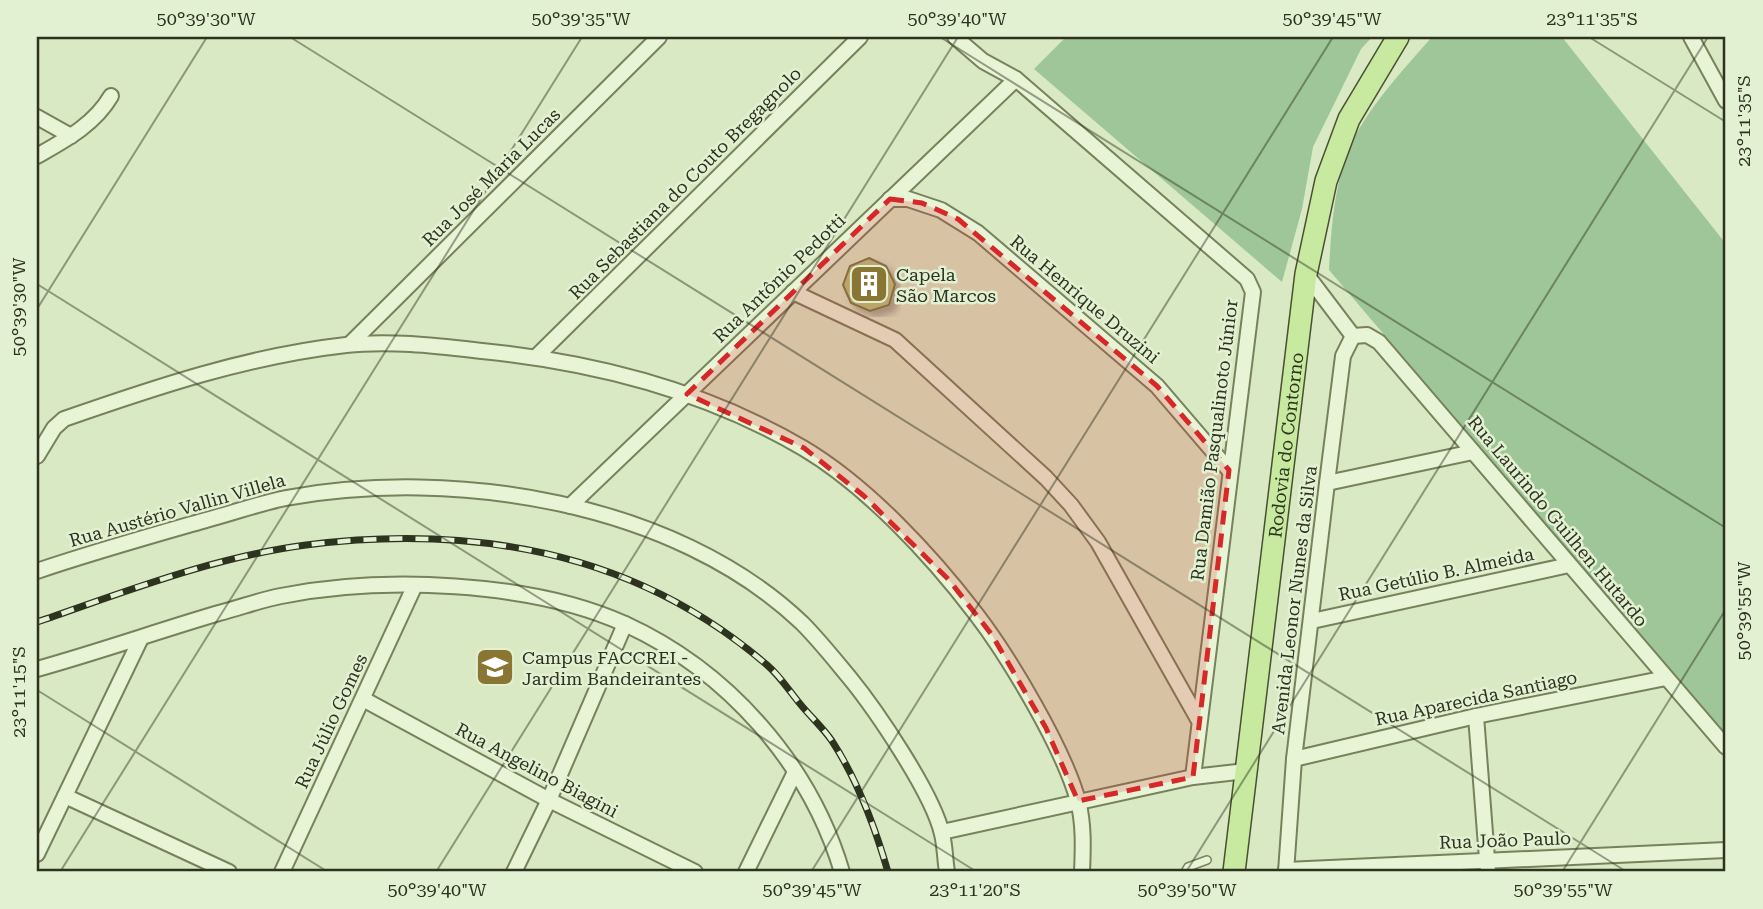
<svg xmlns="http://www.w3.org/2000/svg" width="1763" height="909" font-family="'Roboto Serif',serif">
  <style>
    .green { fill: #9ec699 }
    .building { fill: #b6c37e; stroke: #757e45; stroke-width: 2; filter: url(#shadow) }
    .lines { fill: none; stroke-linecap: round; stroke-linejoin: round }
    .lane-casing { stroke: #77825c; stroke-width: 10 }
    .street-casing { stroke: #77825c; stroke-width: 18 }
    .primary-casing { stroke: #495030; stroke-width: 24 }
    .lane { stroke: #e7f5d6; stroke-width: 7 }
    .street { stroke: #e7f5d6; stroke-width: 14 }
    .primary { stroke: #c7e9a0; stroke-width: 21 }
    .rail-casing { stroke: #2e331f; stroke-width: 7 }
    .rail { stroke: #e3f1d3; stroke-width: 4.5; stroke-dasharray: 13; stroke-linecap: butt }
    .marked { fill: #d62828; fill-opacity: 0.2; stroke: #d62828; stroke-width: 5; stroke-dasharray: 14 9; stroke-linejoin: round }
    .ticks { fill: none; stroke: #2e331f; stroke-width: 2; stroke-opacity: 0.45 }
    .labels { text-anchor: middle; dominant-baseline: central; stroke-width: 5; stroke-linejoin: round; paint-order: stroke }
    .street-label { font-size: 18px; fill: #2e331f; stroke: #e3f1d3 }
    .poi-label { font-size: 18px; fill: #2e331f; stroke: #e3f1d3; text-anchor: start }
    .neatline { fill: none; stroke: #2e331f; stroke-width: 2.5 }
    .ticks-label { font-size: 18px; text-anchor: middle; fill: #2e331f }
  </style>
  <defs>
    <filter id="shadow"><feDropShadow dx="6" dy="6" stdDeviation="3.5" flood-color="#0004"/></filter>
  </defs>
  <rect width="100%" height="100%" fill="#d8e9c4"/>
  <g class="green">
    <path d="M1066,37H1372L1361,49L1313,147L1302,209L1282,282L1034,69Z"/>
    <path d="M1432,37H1562L1726,244V736L1329,270C1331,230 1334,186 1349,149C1366,109 1404,69 1432,37Z"/>
  </g>
  <path class="building" d="M869,258L886,266L895,284L889,305L870,311L851,303L843,285L850,266Z"/>
  <g class="lines">
    <g class="lane-casing">
      <path id="lane" d="M1185,872L1188,867L1207,860"/>
    </g>
    <g class="street-casing">
      <g id="street">
        <path d="M955,37L983,61L1016,79L1247,279L1253,292L1193,777"/>
        <path d="M1691,37L1726,101"/>
        <path d="M37,117L71,136"/>
        <path d="M37,156C65,140 94,125 111,96"/>
        <path d="M890,199H908L941,210L978,233L1157,386L1229,470"/>
        <path d="M1306,274L1353,336"/>
        <path d="M793,292L895,340L1046,478L1071,505L1098,542L1198,719"/>
        <path d="M1353,336L1367,335L1379,342L1726,747"/>
        <path d="M350,344L659,37"/>
        <path d="M537,356L860,37"/>
        <path d="M37,456L54,428L64,419C156,387 248,356 346,345C390,340 438,346 482,351C593,362 706,391 803,448C867,486 931,555 976,614C1009,657 1064,749 1078,801C1084,824 1083,849 1082,872"/>
        <path d="M1327,483L1473,452"/>
        <path d="M570,506L1016,79"/>
        <path d="M37,571C93,552 150,536 206,520C233,513 260,503 286,498C454,467 675,502 802,623C819,640 834,659 849,677C876,710 933,794 942,834C945,846 945,860 947,872"/>
        <path d="M1312,621L1569,565"/>
        <path d="M37,669C98,652 158,631 219,613C239,608 260,600 281,596C382,576 530,581 625,624C728,671 810,764 842,872"/>
        <path d="M363,699L549,800L695,872"/>
        <path d="M1476,716L1488,872"/>
        <path d="M1294,759L1476,716L1666,678"/>
        <path d="M65,796L229,872"/>
        <path d="M942,832L1193,777L1246,771"/>
        <path d="M37,854L141,638"/>
        <path d="M1286,870L1726,850"/>
        <path d="M282,872L415,585"/>
        <path d="M514,872L549,800L625,624"/>
        <path d="M746,872L795,772"/>
        <path d="M1286,872L1294,759L1327,483L1343,356L1353,336"/>
      </g>
    </g>
    <g class="primary-casing">
      <g id="primary">
        <path id="s1" d="M1234,872L1306,274L1326,181L1349,119L1398,37"/>
      </g>
    </g>
    <use href="#lane" class="lane"/>
    <use href="#street" class="street"/>
    <use href="#primary" class="primary"/>
    <g class="rail-casing">
      <path id="rail" d="M37,622C125,592 213,557 306,545C475,524 636,552 767,665C780,676 790,692 801,705C811,717 824,729 832,741C858,781 875,827 888,872"/>
    </g>
    <use href="#rail" class="rail"/>
  </g>
  <path class="marked" d="M890,199L922,203L958,219L1157,386L1229,470L1193,777L1078,801L1046,728L992,635L949,580L864,496L804,448L687,394Z"/>
  <path class="ticks" d="M290,37L1627,872M940,37L1726,528M1589,37L1726,122M37,284L977,872M37,309L207,37M37,690L328,872M60,872L582,37M436,872L958,37M811,872L1333,37M1186,872L1708,37M1562,872L1726,609"/>
  <defs>
    <g id="building-square" transform="scale(2.0125)"><rect x="-9" y="-9" width="18" height="18" rx="4" fill="#8a7633" stroke="#e3f1d3"/><path d="M-4-6H4V6H1V3H-1V6H-4ZM-2.5-4.3h1.7v1.8h-1.7ZM.8-4.3h1.7v1.8H.8ZM-2.5-1h1.7V.8h-1.7ZM.8-1h1.7V.8H.8Z" fill="#fff"/></g>
    <g id="university-square" transform="scale(2.0125)"><rect x="-9" y="-9" width="18" height="18" rx="4" fill="#8a7633" stroke="#e3f1d3"/><path d="M0-5L7-2L0 1L-7-2ZM-4 1L0 2.5L4 1V4Q0 6-4 4Z" fill="#fff"/></g>
  </defs>
  <g fill-rule="evenodd">
    <use href="#building-square" x="869" y="284"/>
    <use href="#university-square" x="495" y="667"/>
  </g>
  <g class="labels">
    <g class="street-label">
      <text transform="translate(491 177) rotate(-45)">Rua José Maria Lucas</text>
      <text transform="translate(685 183) rotate(-45)">Rua Sebastiana do Couto Bregagnolo</text>
      <text transform="translate(779 278) rotate(-44)">Rua Antônio Pedotti</text>
      <text transform="translate(1085 299) rotate(40)">Rua Henrique Druzini</text>
      <text transform="translate(1214 440) rotate(-83)">Rua Damião Pasqualinoto Júnior</text>
      <text stroke="none"><textPath href="#s1" startOffset="430">Rodovia do Contorno</textPath></text>
      <text transform="translate(177 510) rotate(-16)">Rua Austério Vallin Villela</text>
      <text transform="translate(1558 521) rotate(50)">Rua Laurindo Guilhen Hutardo</text>
      <text transform="translate(1436 574) rotate(-12)">Rua Getúlio B. Almeida</text>
      <text transform="translate(1294 600) rotate(-83)">Avenida Leonor Nunes da Silva</text>
      <text transform="translate(1476 698) rotate(-12)">Rua Aparecida Santiago</text>
      <text transform="translate(331 721) rotate(-65)">Rua Júlio Gomes</text>
      <text transform="translate(537 770) rotate(28)">Rua Angelino Biagini</text>
      <text transform="translate(1505 840) rotate(-2)">Rua João Paulo</text>
    </g>
    <g class="poi-label">
      <text x="896" y="274">Capela<tspan x="896" dy="21">São Marcos</tspan></text>
      <text x="522" y="657">Campus FACCREI -<tspan x="522" dy="21">Jardim Bandeirantes</tspan></text>
    </g>
  </g>
  <rect width="1763" height="909" fill="none" stroke="#e3f1d3" stroke-width="77"/>
  <rect x="38" y="38" width="1686" height="832" class="neatline"/>
  <g class="ticks-label">
    <text x="206" y="25">50°39'30"W</text>
    <text x="581" y="25">50°39'35"W</text>
    <text x="957" y="25">50°39'40"W</text>
    <text x="1332" y="25">50°39'45"W</text>
    <text x="1592" y="25">23°11'35"S</text>
    <text transform="translate(1744 121) rotate(-90)" y="6">23°11'35"S</text>
    <text transform="translate(19 307) rotate(-90)" y="6">50°39'30"W</text>
    <text transform="translate(1744 611) rotate(-90)" y="6">50°39'55"W</text>
    <text transform="translate(19 692) rotate(-90)" y="6">23°11'15"S</text>
    <text x="437" y="896">50°39'40"W</text>
    <text x="812" y="896">50°39'45"W</text>
    <text x="975" y="896">23°11'20"S</text>
    <text x="1187" y="896">50°39'50"W</text>
    <text x="1563" y="896">50°39'55"W</text>
  </g>
</svg>
